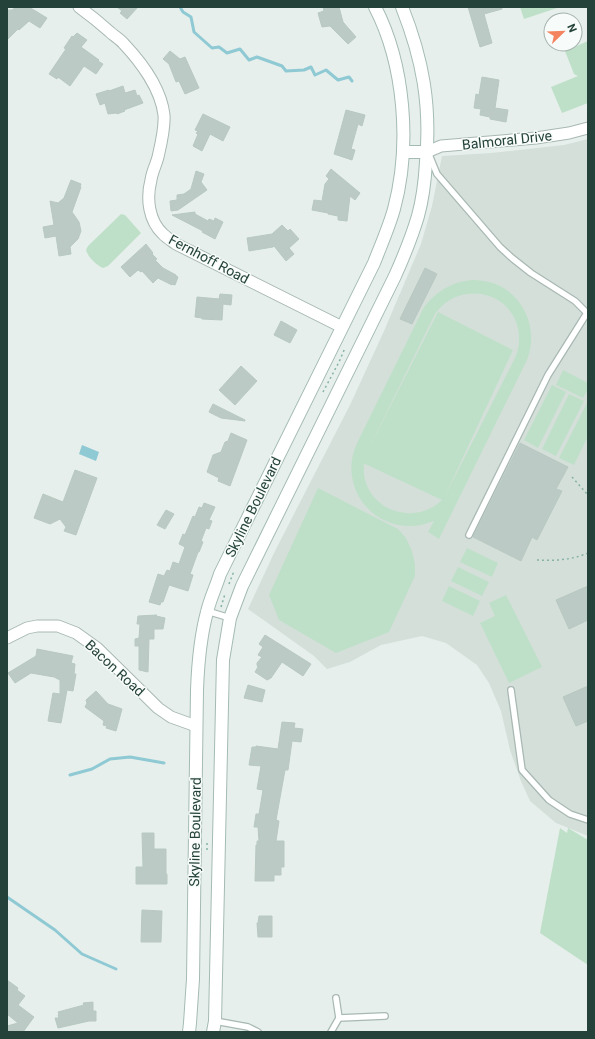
<svg xmlns="http://www.w3.org/2000/svg" width="595" height="1039" font-family="Roboto,sans-serif">
  <style>
    .built { fill: #d4dfda }
    .green { fill: #bfe0c8; fill-rule: evenodd }
    .water { fill: #8ec9d4 }
    .lines { fill: none; stroke-linecap: round; stroke-linejoin: round }
    .stream { stroke: #8ec9d4; stroke-width: 3 }
    .building { fill: #bbcac4; stroke: #b8c9c2 }
    .service-casing { stroke: #a8b8b2; stroke-width: 8 }
    .minor-casing { stroke: #a8b8b2; stroke-width: 13 }
    .secondary-casing { stroke: #a4bbb3; stroke-width: 14 }
    .path { stroke: #86b3a5; stroke-width: 1.5; stroke-dasharray: 2 3; stroke-linecap: butt }
    .service { stroke: #fff; stroke-width: 5.5 }
    .minor { stroke: #fff; stroke-width: 11 }
    .secondary { stroke: #fff; stroke-width: 12 }
    .labels { text-anchor: middle; dominant-baseline: central; stroke-width: 3; stroke-linejoin: round; paint-order: stroke }
    .street-label { font-size: 14px; fill: #24423a; stroke: #f7fbf9 }
  </style>
  <rect width="100%" height="100%" fill="#e6efeb"/>
  <path class="built" d="M588,139V836L556,823L530,801L521,781L510,750L501,711L489,683L477,665L446,643L422,636L381,645L350,662L327,669L314,656L248,609L275,551L350,405L384,331L421,244L432,206L442,156L491,153L564,145Z"/>
  <g class="green">
    <path d="M520,7H560L524,19Z"/>
    <path d="M588,41V103L562,113L551,87L578,76L574,74L565,51Z"/>
    <path d="M121,214L125,215L141,233L108,266L103,268C96,265 88,257 86,250L88,246Z"/>
    <path d="M472,280C482,280 493,282 502,287C527,301 538,333 527,360L439,539L428,532L434,521C426,524 418,526 410,526C366,526 339,481 357,443L424,307C437,291 451,282 472,280ZM467,294C474,293 481,293 489,296C514,304 526,333 515,358L445,496L513,350L438,312L366,454L435,314C443,303 453,296 467,294ZM364,464H365L442,500C412,529 360,507 364,464Z"/>
    <path d="M563,370L588,383V389L583,398L556,385Z"/>
    <path d="M552,385L566,392L538,448L524,440Z"/>
    <path d="M569,394L584,401L556,456L542,449Z"/>
    <path d="M587,403H588V436L574,465L559,458Z"/>
    <path d="M318,488L398,529L406,538L412,551L415,564V576L389,632L336,653L279,620L269,595Z"/>
    <path d="M467,548L498,563L492,577L460,562Z"/>
    <path d="M458,567L489,582L482,596L451,581Z"/>
    <path d="M449,586L480,601L473,616L442,601Z"/>
    <path d="M506,595L542,667L509,683L480,623L495,616L489,603Z"/>
    <path d="M560,828L567,833L568,828L588,840V965L540,933Z"/>
  </g>
  <path class="water" d="M82,445L99,452L96,461L79,454Z"/>
  <g class="lines">
    <g class="stream">
      <path d="M180,7L183,12L191,17L194,32L212,48L219,47L227,53L240,49L249,60L257,57L282,66L286,71L304,70L311,67L315,75L326,70L338,80L349,77L352,81"/>
      <path d="M70,775L92,769L110,759L130,757L164,763"/>
      <path d="M7,897L55,930L82,954L116,969"/>
    </g>
  </g>
  <g class="building">
    <path d="M16,7H29L47,18L40,28L29,21L19,30L18,29L7,40V10H12Z"/>
    <path d="M117,7H138L127,19L120,13L122,11Z"/>
    <path d="M323,7H339L343,22L356,37L348,44L330,26L322,27L318,13L324,11Z"/>
    <path d="M468,7H502V9L484,14L492,43L480,47Z"/>
    <path d="M77,33L87,40L81,47L99,60L98,61L103,64L96,74L84,66L70,86L58,77L57,79L49,74L66,49L64,48L72,36L73,37Z"/>
    <path d="M170,51L180,59L185,57L199,88L185,94L179,81L176,82L169,64L163,59Z"/>
    <path d="M482,77L499,80L495,108L508,110L506,122L490,119V117L480,115L481,109L474,108L476,94L479,95Z"/>
    <path d="M123,86L125,93L135,90L137,96L139,95L143,103L124,110L125,111L117,114L116,113L108,114L105,103L100,105L96,94L109,90V91Z"/>
    <path d="M346,110L365,115L362,126L358,124L351,149L355,150L352,160L334,154Z"/>
    <path d="M203,114L230,127L223,141L210,134L202,151L193,146L198,134L196,133L198,131L195,130Z"/>
    <path d="M331,169L360,193L355,200L350,196L347,221L338,220V216L328,214V213L312,210L314,200L322,201L325,184L329,179L326,176Z"/>
    <path d="M196,171L204,174L201,182L207,190L178,210L171,211L170,201L177,200V195L184,194L191,189Z"/>
    <path d="M71,180L81,184L80,187H81L72,212L79,222L81,231L78,239L70,247L71,254L59,256L56,236L45,238L43,227L54,225L50,201L58,203L64,198Z"/>
    <path d="M195,212V214L208,221L209,219L214,221L215,218L223,222L215,239L202,232L203,231L172,215Z"/>
    <path d="M282,225L288,231L290,229L299,239L289,248L294,254L286,261L274,246L273,247L249,251L247,238L272,234Z"/>
    <path d="M146,244L153,253L152,254L157,259L155,260L163,268L176,275V276L178,277L175,285L172,284V285L158,278L153,283L142,271L141,272L138,270L130,277L121,267Z"/>
    <path d="M425,268L437,274L412,324L400,319Z"/>
    <path d="M220,294L232,295L231,305L223,304L222,320L202,319V318L195,317L197,297L219,299Z"/>
    <path d="M281,321L297,330L290,343L274,335Z"/>
    <path d="M241,366L257,381L235,405L219,390Z"/>
    <path d="M213,404L245,420V421L221,418L209,412Z"/>
    <path d="M231,433L247,440L230,486L218,481L219,478L207,472L213,455L221,452L225,442L228,441Z"/>
    <path d="M520,443L568,467L556,489L562,491L537,540L532,537L521,561L473,537Z"/>
    <path d="M75,470L97,478L76,535L64,531L66,527L60,519L50,524L34,518L43,494L63,502Z"/>
    <path d="M204,503L215,507L209,520L212,521L209,529L206,528L201,541L203,542L199,552H198L190,574L193,575L188,591L169,585L163,602H161L160,605L149,602L158,574L164,576L167,570L170,571L173,562L179,564L185,547L179,544L183,534L185,535L193,516L195,517L199,507L202,508Z"/>
    <path d="M166,510L174,514L165,529L157,525Z"/>
    <path d="M588,586V620L569,629L556,600Z"/>
    <path d="M157,615L156,616L165,618L163,629H154V639H149L148,672L139,670V646H135V639L139,638L140,624H137L138,616Z"/>
    <path d="M265,635L311,664L303,676L282,662L271,678L267,680L255,672L258,667L257,665V663L262,657L258,655L263,647L259,644Z"/>
    <path d="M37,649L73,656L71,663L75,664L74,674H76L73,691L67,690L61,723L48,721L53,693L60,694V680L54,677L31,673L15,683L8,673L36,656Z"/>
    <path d="M248,685L265,690L262,702L244,698Z"/>
    <path d="M588,686V721L576,726L563,697Z"/>
    <path d="M96,691L108,704L122,709L116,731L106,728L107,726L103,725L104,721L85,707L87,703L86,700Z"/>
    <path d="M282,722L295,723L294,728L303,729L301,742L292,741L288,770H285L276,820L279,821L276,841H284V867H281V875H274V881H255L256,845H257V841H259L258,827H254L256,814H259L263,790L257,789L261,766L249,765L252,747H256V746L278,749Z"/>
    <path d="M142,833H154V849H166V874H167V884H136V867H143Z"/>
    <path d="M142,910L162,911L161,942H141Z"/>
    <path d="M259,916H272V937H258L257,923H258Z"/>
    <path d="M7,980L18,988L17,990L25,996L18,1005L34,1017L23,1032H7V1026L18,1023L7,1014Z"/>
    <path d="M93,1002V1011H96V1021H89L58,1028L55,1018H59L58,1015L59,1014L58,1012L84,1005L83,1003Z"/>
  </g>
  <g class="lines">
    <g class="service-casing">
      <g id="service">
        <path d="M430,157L437,174L500,247L512,258L531,273L575,301L588,314"/>
        <path d="M469,535L548,375L587,313"/>
        <path d="M207,611L230,618"/>
        <path d="M511,690L522,770L549,800L570,814L588,820"/>
        <path d="M339,1018L385,1016"/>
        <path d="M215,1021L248,1027L258,1032"/>
        <path d="M331,1032L339,1018L336,998"/>
      </g>
    </g>
    <g class="minor-casing">
      <g id="minor">
        <path d="M79,7C90,15 100,23 110,32C114,36 120,39 124,44C141,62 161,89 164,115C165,128 161,144 158,157C156,165 152,172 151,180C146,199 149,221 163,234C167,238 172,241 176,244L342,327"/>
        <path d="M427,152L441,146L536,138L569,133L588,128"/>
        <path d="M7,638L27,628L37,626H58L76,633L97,648L158,708L171,717L196,726"/>
      </g>
    </g>
    <g class="secondary-casing">
      <g id="secondary">
        <path d="M403,152H427"/>
        <path d="M189,1032L190,1023L193,979L197,690C198,663 200,638 207,612C210,599 216,587 220,574L374,263C381,245 389,227 394,209C411,146 405,65 375,7"/>
        <path d="M213,1032L215,1021L223,660L230,618L242,586L395,276C404,256 412,236 418,216C423,198 425,180 426,162C431,105 423,60 402,7"/>
      </g>
    </g>
    <g class="path">
      <path d="M323,392L339,362L345,348"/>
      <path d="M572,477L588,495"/>
      <path d="M537,560C554,561 572,560 588,553"/>
      <path d="M229,584L234,571"/>
      <path d="M221,607L225,594"/>
      <path d="M207,843V851"/>
    </g>
    <use href="#service" class="service"/>
    <use href="#minor" class="minor"/>
    <use href="#secondary" class="secondary"/>
  </g>
  <g class="labels">
    <g class="street-label">
      <text transform="translate(507 140) rotate(-6)">Balmoral Drive</text>
      <text transform="translate(209 259) rotate(28)">Fernhoff Road</text>
      <text transform="translate(253 507) rotate(-64)">Skyline Boulevard</text>
      <text transform="translate(115 668) rotate(43)">Bacon Road</text>
      <text transform="translate(195 832) rotate(-89)">Skyline Boulevard</text>
    </g>
  </g>
  <rect width="595" height="1039" fill="none" stroke="#24423a" stroke-width="16"/>
  <g transform="translate(563 32) rotate(67)"><circle r="19" fill="#f7fbf9" stroke="#a3b1ad"/>
  <path d="M0-3L7 15L0 10L-7 15Z" fill="#f4845f"/>
  <text y="-6" font-size="11" font-weight="bold" text-anchor="middle" fill="#24423a">N</text>
  </g>
</svg>
